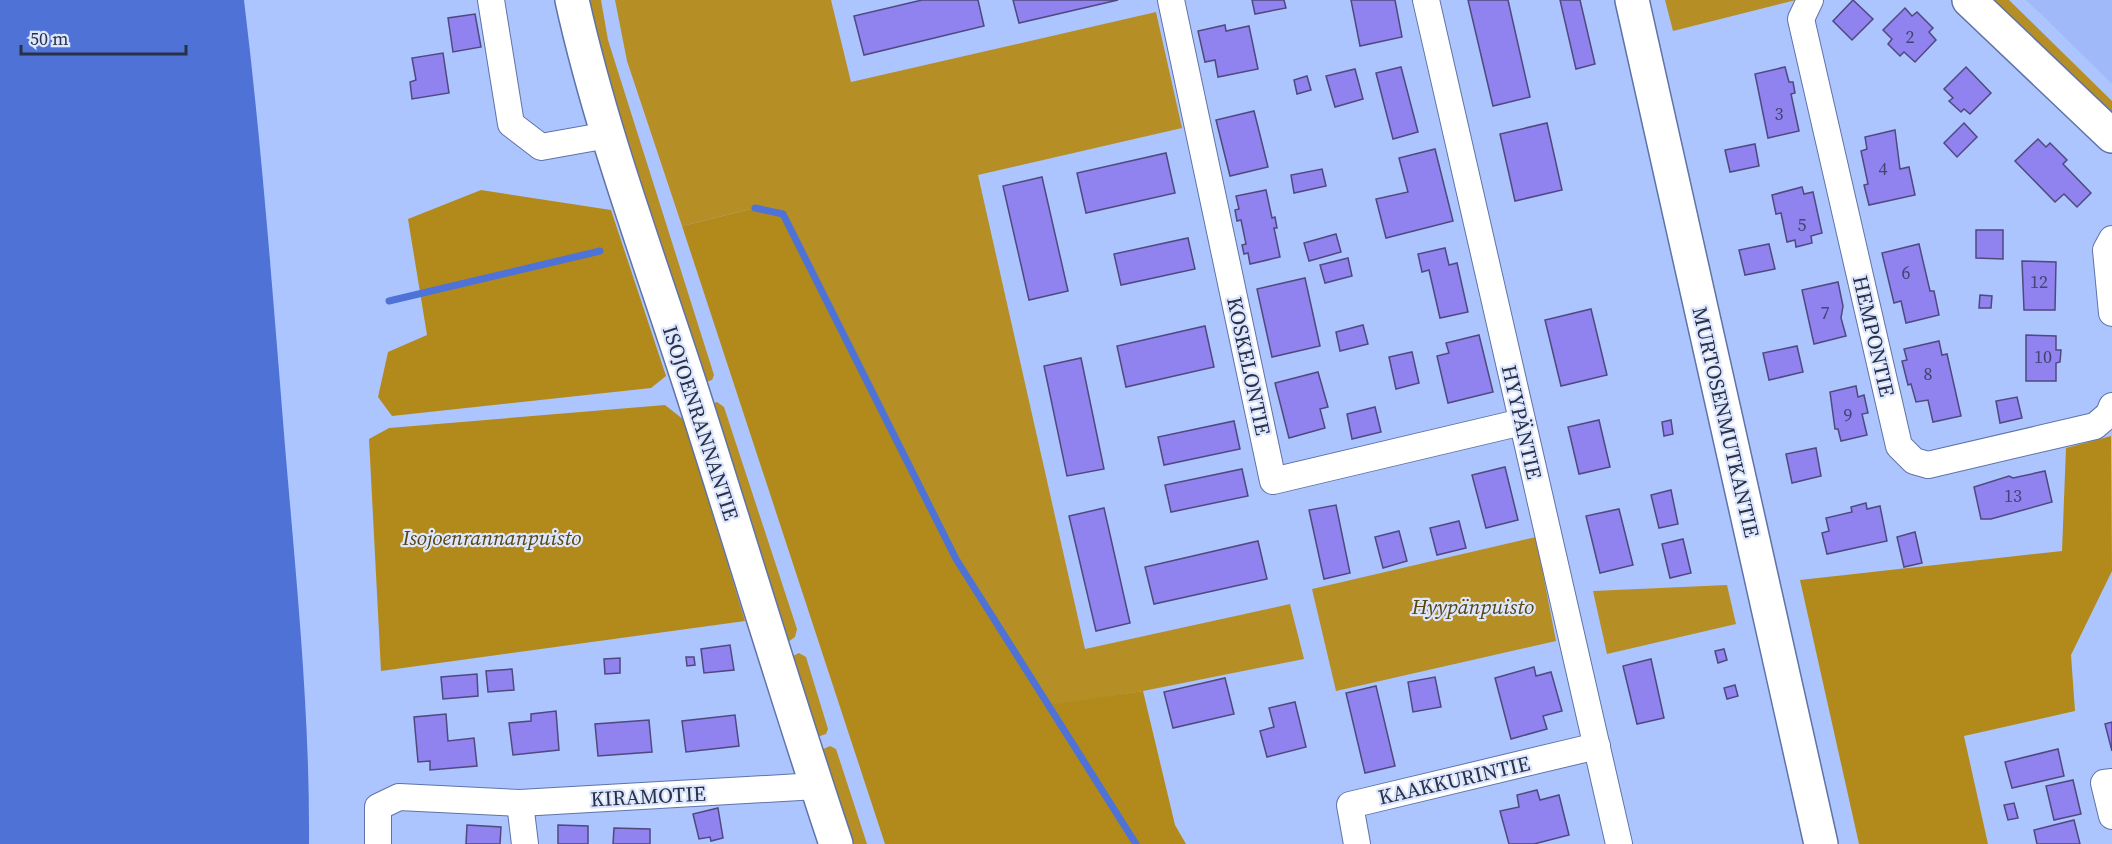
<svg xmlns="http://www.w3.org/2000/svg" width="2112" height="844" font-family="'Source Serif 4',serif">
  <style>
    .built { fill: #a0baf9 }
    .green { fill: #b58e25 }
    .forest { fill: #b28a1c }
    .water { fill: #4f72d6 }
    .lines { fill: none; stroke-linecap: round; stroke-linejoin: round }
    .stream { stroke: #4f72d6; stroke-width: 7 }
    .building { fill: #9082ef; stroke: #4f497e; stroke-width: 1.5 }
    .street-casing { stroke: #5f73a7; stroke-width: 28 }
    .secondary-casing { stroke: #5f73a7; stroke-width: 36 }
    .street { stroke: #fff; stroke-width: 26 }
    .secondary { stroke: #fff; stroke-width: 33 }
    .labels { text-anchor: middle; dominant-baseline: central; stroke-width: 4.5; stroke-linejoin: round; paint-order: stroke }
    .number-label { font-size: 18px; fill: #424571 }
    .street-label { font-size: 21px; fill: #283147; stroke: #dce6fe }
    .park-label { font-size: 21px; font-style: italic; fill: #58440b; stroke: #dce6fe }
  </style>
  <rect width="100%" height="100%" fill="#adc5fe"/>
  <path class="built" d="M2026,0H2112V84L2042,15Z"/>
  <g class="green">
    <path d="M584,0H601L608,40L714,375L712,380L703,383L699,378Z"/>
    <path d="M615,0H831L851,82L1156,12L1182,128L978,175L1085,649L1290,604L1304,659L1143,691L1049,706L956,559L755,208L682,226L627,61Z"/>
    <path d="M1665,0H1796L1673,31Z"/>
    <path d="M1993,0H2009L2112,101V115Z"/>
    <path d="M717,402L724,407L797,629L795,637L785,644L712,404Z"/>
    <path d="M1536,537L1556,641L1336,691L1312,589Z"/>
    <path d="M1727,585L1736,624L1607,654L1593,591Z"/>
    <path d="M799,653L806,657L828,729L826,734L817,737L791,657Z"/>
    <path d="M830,746L836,749L867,844H850L821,750Z"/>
  </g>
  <g class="forest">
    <path d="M481,190L611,210L666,376L651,388L392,416L378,397L388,352L427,335L408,219Z"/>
    <path d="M755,208L783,214L956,559L1048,705L1143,691L1175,825L1186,844H885L682,226Z"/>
    <path d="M665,405L684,420L745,621L381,671L369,439L389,428Z"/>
    <path d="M2111,436L2112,571L2071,655L2075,711L1964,736L1988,844H1859L1800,580L2062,551L2066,448Z"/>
  </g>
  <path class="water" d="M0,0H244C262,148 273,297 285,446C296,578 310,711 309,844H0Z"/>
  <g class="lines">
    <g class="stream">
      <path d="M755,208L783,214L956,559L1136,844"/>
      <path d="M389,301L600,251"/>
    </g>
  </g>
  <g class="building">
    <path d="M922,0H978L984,26L864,55L854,16Z"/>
    <path d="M1013,0H1118L1019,23Z"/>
    <path d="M1252,0H1284L1286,8L1255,14Z"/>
    <path d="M1351,0H1395L1402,37L1360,46Z"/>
    <path d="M1468,0H1508L1530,97L1493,106Z"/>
    <path d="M1560,0H1580L1595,64L1576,69Z"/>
    <path d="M1853,0L1873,19L1852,40L1833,21Z"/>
    <path d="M1905,8L1912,16L1917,12L1933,28L1929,32L1936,40L1915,62L1904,52L1900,56L1888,44L1892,39L1883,30Z"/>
    <path d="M475,14L481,47L453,52L448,18Z"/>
    <path d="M1225,25L1226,31L1249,26L1258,69L1218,77L1215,60L1205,62L1198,31Z"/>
    <path d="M443,53L449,93L412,99L410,82L416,80L412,58Z"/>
    <path d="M1401,67L1418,132L1393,139L1376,73Z"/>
    <path d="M1785,67L1789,82H1793L1795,93L1791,94L1799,131L1768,138L1755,74Z"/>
    <path d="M1966,67L1991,93L1970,114L1964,109L1961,112L1949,101L1953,98L1944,89Z"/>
    <path d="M1355,69L1363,99L1335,107L1326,76Z"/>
    <path d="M1307,76L1311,90L1297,94L1294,80Z"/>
    <path d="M1254,111L1268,167L1230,176L1216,120Z"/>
    <path d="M1547,123L1562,190L1515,201L1500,134Z"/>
    <path d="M1964,123L1977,137L1957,157L1944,143Z"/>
    <path d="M1895,130L1900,169L1909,167L1915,195L1869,205L1864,185L1868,184L1861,151L1867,149L1865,137Z"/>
    <path d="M2038,139L2046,147L2050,143L2067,160L2063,164L2091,193L2077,207L2064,194L2055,202L2015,161Z"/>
    <path d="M1755,144L1759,166L1730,172L1725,150Z"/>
    <path d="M1435,149L1453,221L1386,238L1376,199L1408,192L1399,158Z"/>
    <path d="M1166,153L1175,193L1086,213L1077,173Z"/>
    <path d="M1322,169L1326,186L1294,193L1291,175Z"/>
    <path d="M1042,177L1068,291L1029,300L1003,186Z"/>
    <path d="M1802,187L1804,194L1813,192L1822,233L1811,236L1812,243L1796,247L1795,240L1787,242L1781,213L1776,214L1772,195Z"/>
    <path d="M1266,190L1272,218L1275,217L1277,228H1274L1280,257L1250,264L1248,253L1244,254L1242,245L1246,244L1241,220L1237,221L1235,210L1239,209L1236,196Z"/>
    <path d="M1976,230H2003V259L1976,258Z"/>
    <path d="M1336,234L1341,252L1309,261L1304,243Z"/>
    <path d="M1188,238L1195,269L1121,285L1114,254Z"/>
    <path d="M1769,244L1775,269L1745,275L1739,250Z"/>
    <path d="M1919,244L1930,291H1934L1939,315L1906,323L1901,301L1894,303L1882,253Z"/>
    <path d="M1445,248L1449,265L1457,263L1468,312L1440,318L1429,270L1422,272L1418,254Z"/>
    <path d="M1348,258L1352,276L1325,283L1320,265Z"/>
    <path d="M2022,261L2056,262L2055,310H2024Z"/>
    <path d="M1305,278L1320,346L1272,357L1257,289Z"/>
    <path d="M1838,282L1843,306L1841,318L1846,336L1814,344L1802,290Z"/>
    <path d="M1980,295L1992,296L1991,308H1979Z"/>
    <path d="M1591,309L1607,375L1561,386L1545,320Z"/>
    <path d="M1363,325L1368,344L1340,351L1336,332Z"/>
    <path d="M1205,326L1214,367L1126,387L1117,346Z"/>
    <path d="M1479,335L1493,392L1448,403L1437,356L1449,353L1446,343Z"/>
    <path d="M2026,335L2056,336V350H2061L2060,362L2056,363V381H2026Z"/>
    <path d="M1939,341L1942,355L1947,354L1961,416L1933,422L1928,400L1916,402L1911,384L1908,385L1902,361L1907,360L1904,349Z"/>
    <path d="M1797,346L1803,372L1769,380L1763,353Z"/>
    <path d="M1412,352L1419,383L1396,389L1389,357Z"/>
    <path d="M1081,358L1104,469L1067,476L1044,366Z"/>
    <path d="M1318,372L1328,407L1320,409L1325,428L1289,438L1275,383Z"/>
    <path d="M1856,386L1858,397L1864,395L1868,413L1862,414L1867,435L1841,441L1838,429H1835L1830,392Z"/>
    <path d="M2017,397L2022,418L2000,423L1996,401Z"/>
    <path d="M1375,407L1381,432L1352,439L1347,414Z"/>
    <path d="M1599,420L1610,467L1579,474L1568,427Z"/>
    <path d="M1671,420L1673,434L1664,436L1662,422Z"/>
    <path d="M1234,421L1240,449L1164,465L1158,437Z"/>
    <path d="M1816,448L1821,476L1792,483L1786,454Z"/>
    <path d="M1505,467L1518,520L1486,528L1472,475Z"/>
    <path d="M1242,469L1248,496L1171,512L1165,485Z"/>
    <path d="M2045,471L2052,502L1991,519H1981L1974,487L2009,476L2013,478Z"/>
    <path d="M1671,490L1678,524L1659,528L1651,495Z"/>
    <path d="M1866,503L1867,509L1880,506L1887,541L1827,554L1822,533L1829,531L1826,518L1852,512L1851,507Z"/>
    <path d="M1336,505L1350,573L1324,579L1309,510Z"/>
    <path d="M1104,508L1130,623L1096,631L1069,516Z"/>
    <path d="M1619,509L1633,565L1600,573L1586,516Z"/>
    <path d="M1459,521L1466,548L1437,555L1430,528Z"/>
    <path d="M1399,531L1407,561L1383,568L1375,537Z"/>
    <path d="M1915,532L1922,563L1904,567L1897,537Z"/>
    <path d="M1683,539L1691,573L1670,578L1662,544Z"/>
    <path d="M1258,541L1267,579L1154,604L1145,567Z"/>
    <path d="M730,645L734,670L704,673L701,649Z"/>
    <path d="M1724,649L1727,660L1718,663L1715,651Z"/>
    <path d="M686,657H694L695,665L687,666Z"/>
    <path d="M620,658V673L605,674L604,659Z"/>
    <path d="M1651,659L1664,718L1637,724L1623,666Z"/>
    <path d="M1534,667L1536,676L1551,672L1562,711L1543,716L1547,729L1511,739L1495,678Z"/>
    <path d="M512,669L514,690L488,692L486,671Z"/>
    <path d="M477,674L478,696L443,699L441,677Z"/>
    <path d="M1435,677L1441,707L1413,712L1408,682Z"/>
    <path d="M1225,678L1234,714L1173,728L1164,692Z"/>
    <path d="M1735,685L1738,696L1727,699L1724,688Z"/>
    <path d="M1376,686L1395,766L1365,773L1346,693Z"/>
    <path d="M1295,702L1306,747L1267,757L1260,731L1274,727L1269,708Z"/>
    <path d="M556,711L559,750L513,755L509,723L531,721V714Z"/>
    <path d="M446,714L448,741L474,738L477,766L430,770V761L418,762L414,717Z"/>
    <path d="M735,715L739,746L686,752L682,721Z"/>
    <path d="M649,720L652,752L598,756L595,724Z"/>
    <path d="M2112,722V751L2105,724Z"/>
    <path d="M2058,749L2064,776L2012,788L2005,762Z"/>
    <path d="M2073,780L2081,814L2054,820L2046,786Z"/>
    <path d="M1537,790L1540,800L1559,795L1569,835L1534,844H1509L1500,811L1519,807L1517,795Z"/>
    <path d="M2014,803L2018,818L2008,820L2004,805Z"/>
    <path d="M718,808L723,838L711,841L710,837L699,839L693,814Z"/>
    <path d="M2074,820L2080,844H2037L2034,830Z"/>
    <path d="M467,825L501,827L500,844H466Z"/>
    <path d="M558,825L588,826V844H558Z"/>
    <path d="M614,828L650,829V844H613Z"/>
  </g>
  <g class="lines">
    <g class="street-casing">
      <g id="street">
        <path d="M491,0L511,124L541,147L608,135"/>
        <path d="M1171,0L1273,481L1522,422"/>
        <path d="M1426,0L1619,844"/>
        <path d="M1810,0L1801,19L1899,446L1914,461L1928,465L2095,426L2109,414L2112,406"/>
        <path d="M2112,239L2106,250L2112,313"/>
        <path d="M2112,782L2104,783L2112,816"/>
        <path d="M520,803L525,844"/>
        <path d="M378,844V807L399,797L520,803L817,786"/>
        <path d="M1357,844L1350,805L1597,746"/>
      </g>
    </g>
    <g class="secondary-casing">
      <g id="secondary">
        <path d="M572,0C602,135 651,263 693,394C741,544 786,695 836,844"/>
        <path d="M1632,0L1821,844"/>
        <path d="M1969,0L2112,136"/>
      </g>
    </g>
    <use href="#street" class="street"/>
    <use href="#secondary" class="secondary"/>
  </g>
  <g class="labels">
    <g class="number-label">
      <text x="1910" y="36">2</text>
      <text x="1779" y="113">3</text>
      <text x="1883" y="168">4</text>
      <text x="1802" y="224">5</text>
      <text x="1906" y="272">6</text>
      <text x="2039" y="281">12</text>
      <text x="1825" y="312">7</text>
      <text x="2043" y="356">10</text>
      <text x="1928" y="373">8</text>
      <text x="1848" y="414">9</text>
      <text x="2013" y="495">13</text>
    </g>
    <g class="street-label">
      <text transform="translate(1874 336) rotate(77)">HEMPONTIE</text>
      <text transform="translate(1249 366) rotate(78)">KOSKELONTIE</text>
      <text transform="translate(1522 422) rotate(77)">HYYPÄNTIE</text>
      <text transform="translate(1726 422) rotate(77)">MURTOSENMUTKANTIE</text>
      <text transform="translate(701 423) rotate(72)">ISOJOENRANNANTIE</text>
      <text transform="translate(1454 780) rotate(-13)">KAAKKURINTIE</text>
      <text transform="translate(648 796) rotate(-3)">KIRAMOTIE</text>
    </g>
    <g class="park-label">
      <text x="492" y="537">Isojoenrannanpuisto</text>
      <text x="1473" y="606">Hyypänpuisto</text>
    </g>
  </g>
  <path d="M21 45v9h165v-9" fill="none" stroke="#283147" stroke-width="3"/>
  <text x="30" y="45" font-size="18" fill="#283147" stroke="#dce6fe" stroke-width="4.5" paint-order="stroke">50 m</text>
</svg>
